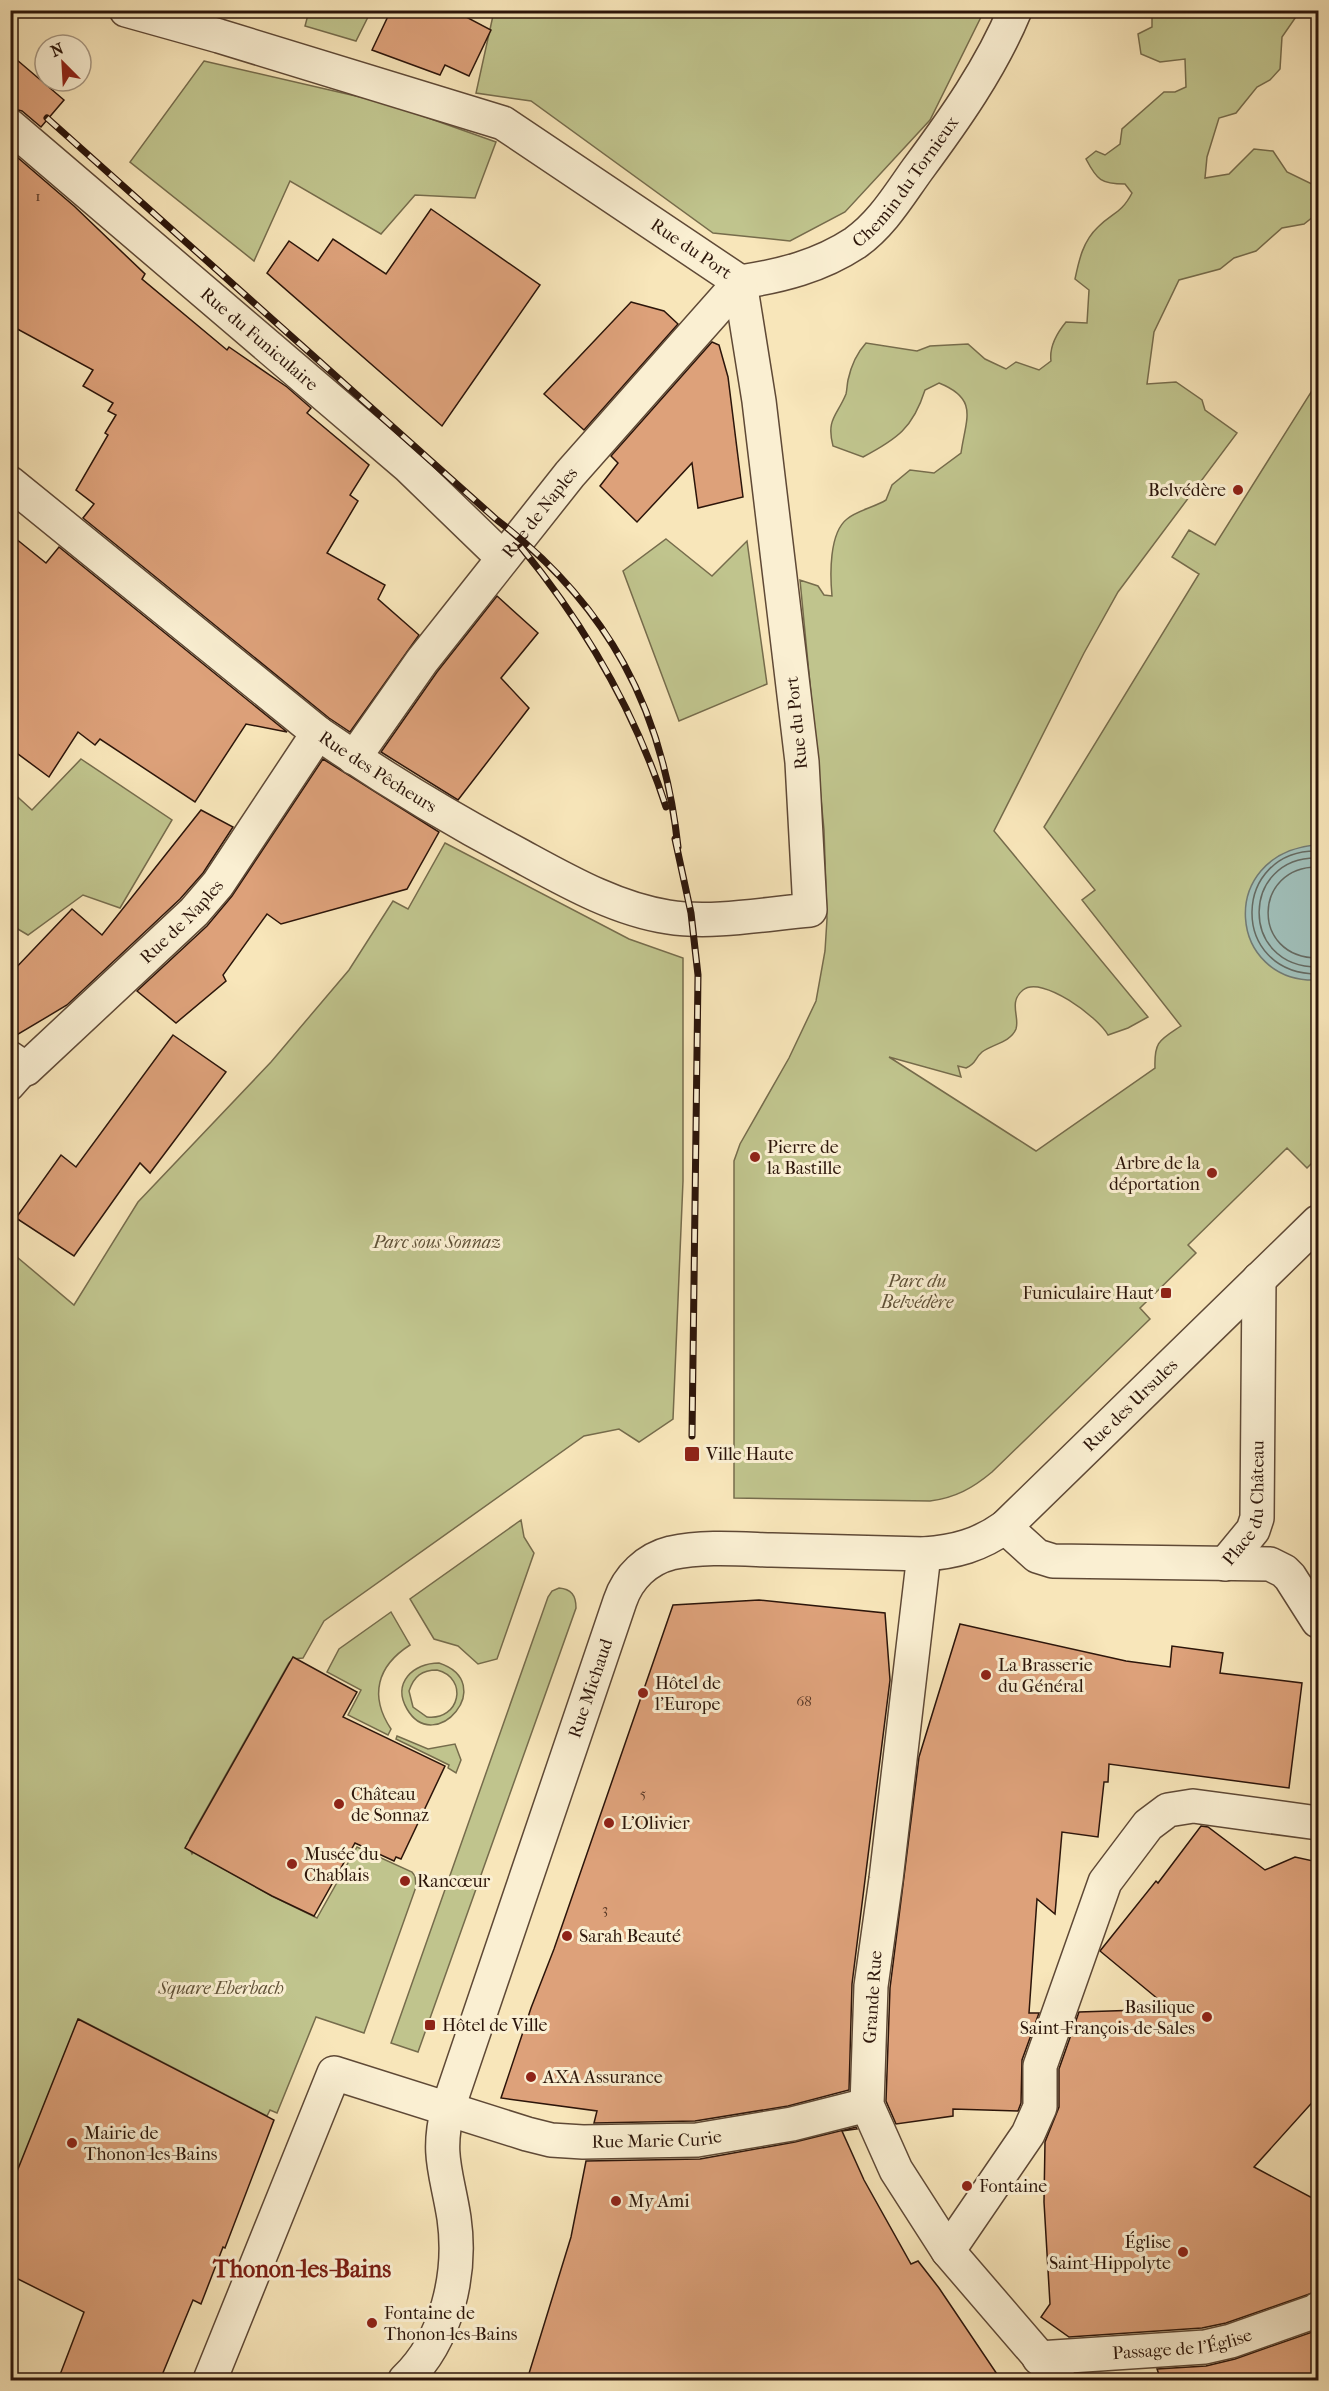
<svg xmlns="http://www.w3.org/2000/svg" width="1329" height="2391" font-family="'IM FELL French Canon',serif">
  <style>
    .green { fill: #c0c48d; stroke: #766c4c; stroke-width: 1.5; fill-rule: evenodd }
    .water { fill: #a0beb8; stroke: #727a72; stroke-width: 1.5 }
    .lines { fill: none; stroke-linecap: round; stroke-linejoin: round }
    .shore { stroke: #666a61; stroke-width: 1.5 }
    .building { fill: #dda17a; stroke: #2c150a; stroke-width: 1.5 }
    .service-casing { stroke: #5f4936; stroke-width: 30 }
    .pedestrian-casing { stroke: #5f4936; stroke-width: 36 }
    .minor-casing { stroke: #5f4936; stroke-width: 36 }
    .tertiary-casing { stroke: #5f4936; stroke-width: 36 }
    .service { stroke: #faefd2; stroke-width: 27 }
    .pedestrian { stroke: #faefd2; stroke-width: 33 }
    .minor { stroke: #faefd2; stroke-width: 33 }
    .tertiary { stroke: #faefd2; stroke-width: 33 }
    .rail-casing { stroke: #2c150a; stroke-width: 7 }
    .rail { stroke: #faefd2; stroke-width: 4.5; stroke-dasharray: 14; stroke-linecap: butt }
    .poi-dot { fill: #8f2418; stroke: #faefd2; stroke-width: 2 }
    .labels { text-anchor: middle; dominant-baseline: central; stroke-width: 6; stroke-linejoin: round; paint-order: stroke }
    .number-label { font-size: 15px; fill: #583826 }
    .street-label { font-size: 18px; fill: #2c150a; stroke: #faefd2 }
    .poi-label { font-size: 18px; fill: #2c150a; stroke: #faefd2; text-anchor: start }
    .park-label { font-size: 18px; font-style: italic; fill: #605238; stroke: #faefd2 }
    .district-label { font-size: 24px; font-weight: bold; fill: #7a1f14; stroke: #faefd2 }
  </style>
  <rect width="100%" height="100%" fill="#f8e6ba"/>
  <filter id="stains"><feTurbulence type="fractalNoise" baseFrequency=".00333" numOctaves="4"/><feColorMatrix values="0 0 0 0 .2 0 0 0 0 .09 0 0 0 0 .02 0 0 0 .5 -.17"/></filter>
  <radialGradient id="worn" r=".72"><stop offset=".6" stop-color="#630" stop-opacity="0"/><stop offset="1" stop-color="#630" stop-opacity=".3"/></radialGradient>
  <g class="green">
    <path d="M309,11V10L371,11L356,41L305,26Z"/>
    <path d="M494,11H984L930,120L845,212L790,241L713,233L531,101L476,93Z"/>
    <path d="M1152,11H1300L1282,37L1280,69L1270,80L1257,87L1236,113L1219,118L1207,157L1205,178L1229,174L1254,149L1273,151L1287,172L1318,187V213L1304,224L1282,228L1256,251L1234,258L1220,269L1179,280L1154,332L1147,384L1176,382L1202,400L1205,410L1237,433L1118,592L1084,653L994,831L1148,1017L1128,1028L1108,1035C1098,1017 1042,975 1023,990C1008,1002 1020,1017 1016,1029C1010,1043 992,1044 982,1052C974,1059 977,1063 966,1068L958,1066L961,1077L889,1057L1036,1151L1155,1068C1154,1041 1160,1040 1181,1026L1082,900L1095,890L1044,827L1199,574L1172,557L1189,530L1215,545L1318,381V1157L1307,1168L1287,1148L1188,1245L1196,1253L1140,1308L1150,1319L992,1472C973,1488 955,1498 930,1501L734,1498V1161L740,1144L789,1058L816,1001L825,951L827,919L824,830L800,580L818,586L824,595L832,596C830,575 829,533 847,519C856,511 875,507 886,500L892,485L910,470L934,473L961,453C966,418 979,399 939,383L925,390C913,428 897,439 863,457L833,446C826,419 837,416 846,394C847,390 847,385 848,380C851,366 856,354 866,343L917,351L930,346L968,344L985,359L1006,369L1016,362L1039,370L1051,361C1049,346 1057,333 1066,322L1087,323L1089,290L1075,279C1079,260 1083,241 1098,227C1113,212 1121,214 1132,193L1125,184C1101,184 1097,180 1086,159L1096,151L1105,155L1120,144L1122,129L1164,92H1175L1186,87L1185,59L1160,62L1141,54L1138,34L1152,27Z"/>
    <path d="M204,61L386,103L496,142L475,198L415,195L381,234L290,181L254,261L130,162Z"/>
    <path d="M666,539L712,576L747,541L767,684L679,721L623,571Z"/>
    <path d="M81,759L172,820L120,908L83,895L28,935L11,925V791L32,810Z"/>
    <path d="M445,843L629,939L683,958V1181L673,1419L639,1442L619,1429L584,1436L324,1621L303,1658L293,1659L289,1663L190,1838L189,1847L192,1854L199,1843L219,1866L272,1896L317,1918L357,1847L412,1872L415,1876L416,1887L364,2033L316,2017L277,2113L270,2110L267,2116L79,2019L11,2189V1252L74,1305L138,1202L271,1062L349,970L393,901L408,909Z"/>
    <path d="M521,1520L524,1537L534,1553L497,1659L478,1664L458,1646L434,1639L410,1599Z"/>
    <path d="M559,1588C571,1589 576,1595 576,1608L418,2052L391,2043L548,1597L552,1591Z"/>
    <path d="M391,1612L410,1645C377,1666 369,1696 391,1729L388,1735L348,1715L361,1690L327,1672L339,1649Z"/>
    <path d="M439,1663C499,1683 435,1757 407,1709C392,1683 413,1663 439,1663ZM437,1670C469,1678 460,1721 427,1717L413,1707L409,1691C414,1676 422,1670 437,1670Z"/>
    <path d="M397,1736L428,1749L455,1744L461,1760L456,1773L448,1768L449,1765L396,1739Z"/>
  </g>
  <path class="water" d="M1314,845H1318V980C1228,984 1216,856 1314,845Z"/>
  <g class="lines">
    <g class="shore">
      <path d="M1318,851C1232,849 1228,974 1318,974"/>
      <path d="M1318,858C1241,856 1238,967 1318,967"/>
      <path d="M1318,867C1253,866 1250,958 1318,958"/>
    </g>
  </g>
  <g class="building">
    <path d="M391,10H453L491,30L469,76L445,65L440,75L372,50Z"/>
    <path d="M10,54L64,100L41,127L22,111L10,108Z"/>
    <path d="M10,151L74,206L145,274L142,279L227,350L229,347L287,387L311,408L307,413L369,465L350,495L358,501L327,553L385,585L378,599L419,635L350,732L329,718L83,518L94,504L76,490L108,435L105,433L116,415L108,411L113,403L83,386L93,370L10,325Z"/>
    <path d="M431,209L540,285L442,426L267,273L289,241L318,261L333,239L386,274Z"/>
    <path d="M631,302L664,311L678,324L584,430L544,394Z"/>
    <path d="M712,342L719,345L728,377L743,497L698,508L692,463L637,522L600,486L618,463L611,456Z"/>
    <path d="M10,534L46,563L59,547L287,732L246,724L195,802L100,739L95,745L78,732L49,777L10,748Z"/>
    <path d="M497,596L538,633L501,678L529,708L458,800L381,752L437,672Z"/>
    <path d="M323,759L439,832L407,889L281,924L267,914L223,975L226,981L176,1023L137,991L207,926L232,896Z"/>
    <path d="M201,810L233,827L203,873L180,899L67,1005L10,1039V974L72,909L102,935Z"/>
    <path d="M173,1035L226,1072L150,1173L140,1163L74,1256L16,1218L61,1155L76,1167Z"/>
    <path d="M759,1600L885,1613L890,1680L852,1984L849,2090L788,2106L695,2121L594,2123L597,2111L501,2098L531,2008L554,1949L673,1605Z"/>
    <path d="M960,1624L1126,1661L1170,1667L1172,1646L1223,1653L1220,1673L1302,1683L1289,1788L1109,1764L1108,1782H1104L1098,1837L1062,1832L1055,1914L1037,1899L1029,2013H1039L1022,2060L1021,2103L1018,2111L953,2109V2116L896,2124L886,2101L890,1988L919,1757Z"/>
    <path d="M293,1657L357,1692L343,1717L445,1766L401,1859L396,1857L394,1861L355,1843L314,1916L272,1896L185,1848Z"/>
    <path d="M1201,1826L1208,1827L1265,1870L1295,1857L1318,1862V2096L1254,2167L1318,2201V2291L1226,2323L1202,2328L1069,2337L1041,2317L1050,2304L1044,2202L1045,2142L1059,2107V2069L1079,2012L1170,2009L1100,1951L1156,1881L1158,1883Z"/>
    <path d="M78,2019L274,2120L225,2248L223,2247L201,2304L193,2300L160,2380H58L84,2312L10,2275V2189Z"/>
    <path d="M856,2127L857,2129L842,2131L864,2180L911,2264L918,2261L939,2288L1001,2380H527L571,2237L586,2161L700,2159L795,2142Z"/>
    <path d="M1318,2330V2380H1161L1157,2369L1206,2366L1235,2359Z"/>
  </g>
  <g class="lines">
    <g class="service-casing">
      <path id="service" d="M10,1087L26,1069"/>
    </g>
    <g class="pedestrian-casing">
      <g id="pedestrian">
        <path d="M924,1554L886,1879L871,1986L867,2105L896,2170L948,2251L1059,2380"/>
        <path d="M948,2251L1028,2134L1040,2107V2066L1105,1882L1148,1825L1168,1810L1193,1806L1318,1823"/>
        <path id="s1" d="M1039,2358L1205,2347L1231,2341L1316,2311L1318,2309"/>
        <path id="s2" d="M210,2380L334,2073L527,2134L551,2140L583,2142L697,2140L792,2124L867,2105"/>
      </g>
    </g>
    <g class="minor-casing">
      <g id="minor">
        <path id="s3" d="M10,126L408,466L503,558"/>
        <path id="s4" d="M740,282C781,276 820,266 855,243C882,224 899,195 917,170C954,120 991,68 1015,10"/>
        <path id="s5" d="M10,483L318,733C383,778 451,819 521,856C567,881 616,909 668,917C712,924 765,914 810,910L802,762L759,401L740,282L503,123L219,36L126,10"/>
        <path id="s6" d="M354,758L422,661L570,474L740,282"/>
        <path id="s7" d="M10,1058L26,1069L194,912L218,884L318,733"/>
        <path d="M1005,1527L1037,1556L1053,1561L1270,1564L1284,1571L1290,1577L1318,1621"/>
        <path id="s8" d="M1225,1564L1253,1530L1257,1518L1259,1279"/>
      </g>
    </g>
    <g class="tertiary-casing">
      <g id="tertiary">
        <path id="s9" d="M405,2380C447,2340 462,2274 454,2218C447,2173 436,2155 448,2108L620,1601C628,1577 647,1559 671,1553C703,1546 740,1549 772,1550C823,1551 873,1553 924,1554C955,1552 980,1545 1005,1527L1318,1222"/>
      </g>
    </g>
    <use href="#service" class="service"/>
    <use href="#pedestrian" class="pedestrian"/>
    <use href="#minor" class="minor"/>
    <use href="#tertiary" class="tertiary"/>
    <g class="rail-casing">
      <g id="rail">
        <path d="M47,118L497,520C608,605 663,708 678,847"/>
        <path d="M521,547C585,625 635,711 666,807"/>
        <path d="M675,839L691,913L698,975L692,1436"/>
      </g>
    </g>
    <use href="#rail" class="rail"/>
  </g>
  <g class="poi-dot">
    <circle cx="1238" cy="490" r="6"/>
    <circle cx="755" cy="1157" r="6"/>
    <circle cx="1212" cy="1173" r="6"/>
    <rect x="1160" y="1287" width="12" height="12" rx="3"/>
    <rect x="684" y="1446" width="16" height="16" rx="3"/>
    <circle cx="986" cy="1675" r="6"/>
    <circle cx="643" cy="1693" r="6"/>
    <circle cx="339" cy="1804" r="6"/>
    <circle cx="609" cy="1823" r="6"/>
    <circle cx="292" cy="1864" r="6"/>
    <circle cx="405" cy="1881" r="6"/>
    <circle cx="567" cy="1936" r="6"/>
    <circle cx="1207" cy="2017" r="6"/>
    <rect x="424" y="2019" width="12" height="12" rx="3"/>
    <circle cx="531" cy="2077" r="6"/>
    <circle cx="72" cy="2143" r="6"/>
    <circle cx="967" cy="2186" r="6"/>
    <circle cx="616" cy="2201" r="6"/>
    <circle cx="1183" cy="2252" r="6"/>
    <circle cx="372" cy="2323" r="6"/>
  </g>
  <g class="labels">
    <g class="number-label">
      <text x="38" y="196">1</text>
      <text x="804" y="1701">68</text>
      <text x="643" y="1793">5</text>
      <text x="605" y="1909">3</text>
    </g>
    <g class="street-label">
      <text stroke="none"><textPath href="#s4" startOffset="202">Chemin du Tornieux</textPath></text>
      <text transform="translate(691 249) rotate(34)">Rue du Port</text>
      <text stroke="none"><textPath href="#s3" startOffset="328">Rue du Funiculaire</textPath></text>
      <text stroke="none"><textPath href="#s6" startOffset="308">Rue de Naples</textPath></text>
      <text transform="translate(797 723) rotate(-96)">Rue du Port</text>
      <text stroke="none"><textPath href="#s5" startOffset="468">Rue des Pêcheurs</textPath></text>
      <text stroke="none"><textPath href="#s7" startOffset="234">Rue de Naples</textPath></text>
      <text stroke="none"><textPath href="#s9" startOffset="1410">Rue des Ursules</textPath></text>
      <text stroke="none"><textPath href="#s8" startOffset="68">Place du Château</textPath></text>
      <text stroke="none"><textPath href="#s9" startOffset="730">Rue Michaud</textPath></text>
      <text transform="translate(873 1997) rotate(-86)">Grande Rue</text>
      <text stroke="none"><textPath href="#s2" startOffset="664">Rue Marie Curie</textPath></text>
      <text stroke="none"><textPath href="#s1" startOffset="144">Passage de l'Église</textPath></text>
    </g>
    <g class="poi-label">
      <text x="1226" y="490" text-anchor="end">Belvédère</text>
      <text x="767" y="1147">Pierre de<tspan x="767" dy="21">la Bastille</tspan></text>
      <text x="1200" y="1163" text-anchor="end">Arbre de la<tspan x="1200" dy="21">déportation</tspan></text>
      <text x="1154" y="1293" text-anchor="end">Funiculaire Haut</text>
      <text x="706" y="1454">Ville Haute</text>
      <text x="998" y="1665">La Brasserie<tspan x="998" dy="21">du Général</tspan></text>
      <text x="655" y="1683">Hôtel de<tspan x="655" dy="21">l'Europe</tspan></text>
      <text x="351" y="1794">Château<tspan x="351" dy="21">de Sonnaz</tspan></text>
      <text x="621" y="1823">L'Olivier</text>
      <text x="304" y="1854">Musée du<tspan x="304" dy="21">Chablais</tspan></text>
      <text x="417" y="1881">Rancœur</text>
      <text x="579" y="1936">Sarah Beauté</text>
      <text x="1195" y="2007" text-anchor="end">Basilique<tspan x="1195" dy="21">Saint-François-de-Sales</tspan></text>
      <text x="442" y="2025">Hôtel de Ville</text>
      <text x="543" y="2077">AXA Assurance</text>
      <text x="84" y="2133">Mairie de<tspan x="84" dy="21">Thonon-les-Bains</tspan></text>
      <text x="979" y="2186">Fontaine</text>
      <text x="628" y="2201">My Ami</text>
      <text x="1171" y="2242" text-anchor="end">Église<tspan x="1171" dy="21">Saint-Hippolyte</tspan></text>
      <text x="384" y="2313">Fontaine de<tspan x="384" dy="21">Thonon-les-Bains</tspan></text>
    </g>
    <g class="park-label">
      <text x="437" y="1242">Parc sous Sonnaz</text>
      <text x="917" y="1281">Parc du<tspan x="917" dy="21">Belvédère</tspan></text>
      <text x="221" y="1988">Square Eberbach</text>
    </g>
    <g class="district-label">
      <text x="302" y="2269">Thonon-les-Bains</text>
    </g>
  </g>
  <rect width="1329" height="2391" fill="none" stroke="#f8e6ba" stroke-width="36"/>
  <rect x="12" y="12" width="1305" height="2367" fill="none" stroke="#2c150a" stroke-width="3"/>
  <rect x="18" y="18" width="1293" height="2355" fill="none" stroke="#2c150a" stroke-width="1.5"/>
  <g transform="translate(63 63) rotate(336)"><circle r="28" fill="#faefd2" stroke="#a89882" stroke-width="1.5"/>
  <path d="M0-4.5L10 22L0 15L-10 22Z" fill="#8f2418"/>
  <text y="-9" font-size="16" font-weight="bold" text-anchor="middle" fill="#2c150a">N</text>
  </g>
  <rect width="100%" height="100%" filter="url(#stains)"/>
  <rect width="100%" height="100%" fill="url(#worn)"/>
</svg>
